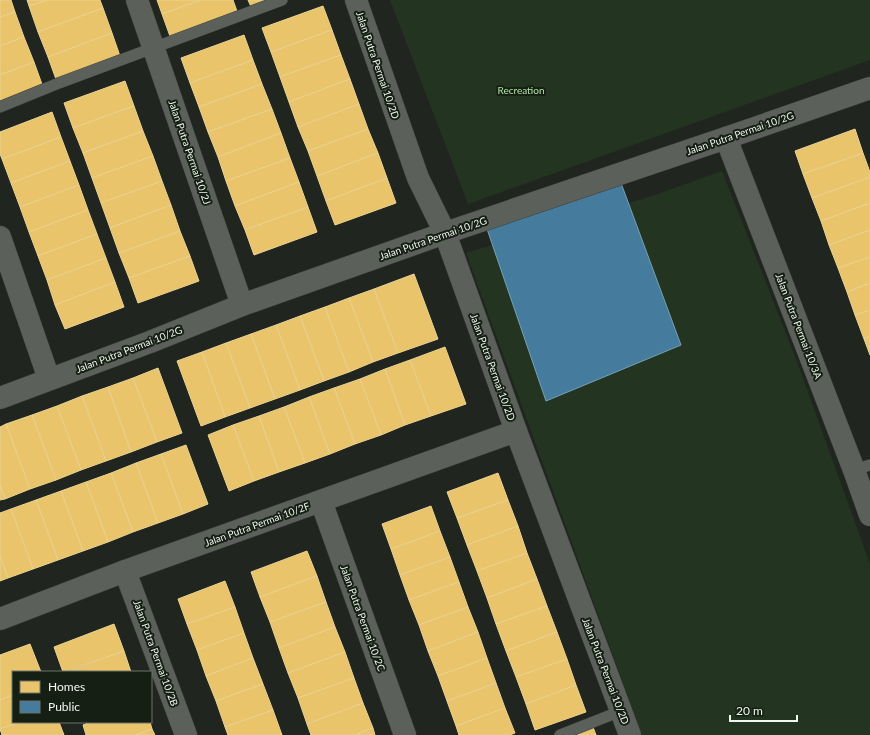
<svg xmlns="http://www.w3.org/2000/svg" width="870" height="735" font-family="Lato,sans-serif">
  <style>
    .green { fill: #233520 }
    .homes { fill: #e9c46a; stroke: #ebd392 }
    .public { fill: #457b9d; stroke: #78a0b6 }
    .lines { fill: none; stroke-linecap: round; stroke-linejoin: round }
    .lane-casing { stroke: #3c403b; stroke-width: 12 }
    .street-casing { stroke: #3c403b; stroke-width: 23 }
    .lane { stroke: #5c605b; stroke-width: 11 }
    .street { stroke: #5c605b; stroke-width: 22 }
    .labels { text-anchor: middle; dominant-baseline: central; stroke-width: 4; stroke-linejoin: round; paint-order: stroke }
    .street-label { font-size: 10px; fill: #f0f7ef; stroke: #151f13 }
    .park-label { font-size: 10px; fill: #b0e1a7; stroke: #151f13 }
  </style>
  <rect width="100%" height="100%" fill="#20251f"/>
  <g class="green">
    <path d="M390,0H870V60L468,204Z"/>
    <path d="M722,171L796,359L870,564V735H642L466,253L655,195Z"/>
  </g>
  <g class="homes">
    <path d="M0,0H11L15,12L0,17Z"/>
    <path d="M27,0H47L29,6Z"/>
    <path d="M47,0H100L103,8L38,32L29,6Z"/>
    <path d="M157,0H201L162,14Z"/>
    <path d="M201,0H233L238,14L171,39L162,14Z"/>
    <path d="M248,0H277L252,9Z"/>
    <path d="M323,6L332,30L271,52L262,28Z"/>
    <path d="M103,8L112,33L48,57L38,32Z"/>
    <path d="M15,12L24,37L0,46V17Z"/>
    <path d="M332,30L341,55L280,77L271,52Z"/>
    <path d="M112,33L121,59L57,82L48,57Z"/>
    <path d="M244,35L253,60L190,83L181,58Z"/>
    <path d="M24,37L34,62L0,75V46Z"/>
    <path d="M341,55L350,79L289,102L280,77Z"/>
    <path d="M253,60L262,84L199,107L190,83Z"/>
    <path d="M34,62L43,87L0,103V75Z"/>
    <path d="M350,79L359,104L298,127L289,102Z"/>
    <path d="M125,81L134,106L73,128L64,103Z"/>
    <path d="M262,84L272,109L208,132L199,107Z"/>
    <path d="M359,104L368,129L308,151L298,127Z"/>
    <path d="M134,106L143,131L83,153L73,128Z"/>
    <path d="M272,109L281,133L218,157L208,132Z"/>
    <path d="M52,112L61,137L2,159L0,154V132Z"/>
    <path d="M368,129L378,153L317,176L308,151Z"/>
    <path d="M855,129L863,153L803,174L795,151Z"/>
    <path d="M143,131L153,156L92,178L83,153Z"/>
    <path d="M281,133L290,158L226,181L218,157Z"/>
    <path d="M61,137L70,161L11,183L2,159Z"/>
    <path d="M378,153L387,178L326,201L317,176Z"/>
    <path d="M863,153L870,172V177L812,198L803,174Z"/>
    <path d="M153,156L162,181L101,203L92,178Z"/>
    <path d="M290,158L299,182L235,206L226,181Z"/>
    <path d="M70,161L79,185L20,207L11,183Z"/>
    <path d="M870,177V203L821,221L812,198Z"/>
    <path d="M387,178L396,203L335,225L326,201Z"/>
    <path d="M162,181L171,205L110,228L101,203Z"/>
    <path d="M299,182L308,207L245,230L235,206Z"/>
    <path d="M79,185L88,210L29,232L20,207Z"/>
    <path d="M870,203V230L829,245L821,221Z"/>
    <path d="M171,205L180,231L119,253L110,228Z"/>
    <path d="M308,207L317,232L254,255L245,230Z"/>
    <path d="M88,210L97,234L38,256L29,232Z"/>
    <path d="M870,230V257L838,268L829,245Z"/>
    <path d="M180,231L190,256L129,278L119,253Z"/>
    <path d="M97,234L106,258L47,280L38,256Z"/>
    <path d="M190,256L199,281L138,303L129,278Z"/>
    <path d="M870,257V283L847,292L838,268Z"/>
    <path d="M106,258L115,282L55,305L47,280Z"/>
    <path d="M414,274L438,339L398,353L374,289Z"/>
    <path d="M115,282L124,307L65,329L55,305Z"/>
    <path d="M870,283V310L855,315L847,292Z"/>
    <path d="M374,289L398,353L373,362L349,298Z"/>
    <path d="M349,298L373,362L349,372L325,307Z"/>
    <path d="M325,307L349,372L324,381L300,316Z"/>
    <path d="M870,310V336L864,339L855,315Z"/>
    <path d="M300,316L324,381L300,390L276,325Z"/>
    <path d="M276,325L300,390L275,399L251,334Z"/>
    <path d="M251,334L275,399L250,408L226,343Z"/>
    <path d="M870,336V355L864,339Z"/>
    <path d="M226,343L250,408L225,417L202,352Z"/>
    <path d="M445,347L466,404L431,416L410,360Z"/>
    <path d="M202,352L225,417L201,426L177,361Z"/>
    <path d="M410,360L431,416L405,425L385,369Z"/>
    <path d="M158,368L182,433L157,442L133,378Z"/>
    <path d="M385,369L405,425L381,435L360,379Z"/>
    <path d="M133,378L157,442L131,452L108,387Z"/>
    <path d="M360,379L381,435L355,444L334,388Z"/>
    <path d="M108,387L131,452L106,461L82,396Z"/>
    <path d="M334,388L355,444L330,454L309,397Z"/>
    <path d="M82,396L106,461L81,470L57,406Z"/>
    <path d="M309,397L330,454L305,463L284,407Z"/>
    <path d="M57,406L81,470L56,480L32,415Z"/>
    <path d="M284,407L305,463L279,472L259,416Z"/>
    <path d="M32,415L56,480L30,489L6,424Z"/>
    <path d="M259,416L279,472L254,481L233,425Z"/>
    <path d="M6,424L30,489L5,499L0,485V427Z"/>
    <path d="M233,425L254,481L229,491L208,435Z"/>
    <path d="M186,445L208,504L183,514L161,454Z"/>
    <path d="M161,454L183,514L158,523L136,463Z"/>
    <path d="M136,463L158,523L133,532L111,473Z"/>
    <path d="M111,473L133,532L108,542L86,482Z"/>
    <path d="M498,473L508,500L457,518L447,492Z"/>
    <path d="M86,482L108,542L83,551L61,491Z"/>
    <path d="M0,485L5,499L0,500Z"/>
    <path d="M61,491L83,551L58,560L36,500Z"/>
    <path d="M36,500L58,560L33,569L11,509Z"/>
    <path d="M508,500L518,526L467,545L457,518Z"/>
    <path d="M431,506L440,531L391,549L382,524Z"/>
    <path d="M11,509L33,569L8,578L0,556V513Z"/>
    <path d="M518,526L527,553L477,571L467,545Z"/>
    <path d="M440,531L450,557L400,575L391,549Z"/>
    <path d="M307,551L317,576L260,597L251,572Z"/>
    <path d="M527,553L537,579L487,598L477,571Z"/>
    <path d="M0,556L8,578L0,581Z"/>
    <path d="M450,557L459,582L409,600L400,575Z"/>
    <path d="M317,576L326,602L270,622L260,597Z"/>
    <path d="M537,579L547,606L496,624L487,598Z"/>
    <path d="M225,581L235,607L187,624L178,599Z"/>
    <path d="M459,582L468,607L419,625L409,600Z"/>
    <path d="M326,602L335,627L279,648L270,622Z"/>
    <path d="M547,606L557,632L506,651L496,624Z"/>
    <path d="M235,607L244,633L197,650L187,624Z"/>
    <path d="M468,607L478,632L428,651L419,625Z"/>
    <path d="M114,624L124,651L63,672L54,647Z"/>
    <path d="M335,627L345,652L288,673L279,648Z"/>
    <path d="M478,632L487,658L438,676L428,651Z"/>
    <path d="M557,632L567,659L516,677L506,651Z"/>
    <path d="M244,633L253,658L206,676L197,650Z"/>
    <path d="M30,644L41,672H13V695L0,700V655Z"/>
    <path d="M124,651L131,672H66Z"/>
    <path d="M345,652L354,678L298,698L288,673Z"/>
    <path d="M253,658L263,684L216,701L206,676Z"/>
    <path d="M487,658L496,683L447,701L438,676Z"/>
    <path d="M567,659L576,685L526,704L516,677Z"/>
    <path d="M354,678L363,703L307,724L298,698Z"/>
    <path d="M496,683L505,708L456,726L447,701Z"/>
    <path d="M263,684L273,710L225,727L216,701Z"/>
    <path d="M576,685L586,712L535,730L526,704Z"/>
    <path d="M13,695V722H20L0,729V700Z"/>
    <path d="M363,703L373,728L355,735H311L307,724Z"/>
    <path d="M505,708L515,733L510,735H459L456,726Z"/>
    <path d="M273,710L282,735H228L225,727Z"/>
    <path d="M20,722H59L64,735H2L0,729Z"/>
    <path d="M90,722H150L152,729L136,735H86L83,725Z"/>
    <path d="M593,727L596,735H571Z"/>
    <path d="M373,728L375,735H355Z"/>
    <path d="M152,729L155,735H136Z"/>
  </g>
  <path class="public" d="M621,183L681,345L546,401L487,229Z"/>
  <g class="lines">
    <g class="lane-casing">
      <g id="lane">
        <path d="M0,107L59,83L282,0"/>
        <path d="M854,470L870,465"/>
        <path d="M560,735L621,711"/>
      </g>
    </g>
    <g class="street-casing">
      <g id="street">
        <path d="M137,0L242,305"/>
        <path d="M356,0L418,178L445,233L516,431L630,735"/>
        <path d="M726,138L854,470L870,515"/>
        <path d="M0,237L49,379"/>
        <path d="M0,398L150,342L242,305L445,233L726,138L870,88"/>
        <path d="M321,501L405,735"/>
        <path d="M125,571L186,735"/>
        <path d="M0,619L125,571L516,431"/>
      </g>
    </g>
    <use href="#lane" class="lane"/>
    <use href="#street" class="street"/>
  </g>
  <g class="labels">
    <g class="street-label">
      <text transform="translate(378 65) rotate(71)">Jalan Putra Permai 10/2D</text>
      <text transform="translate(740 133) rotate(-19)">Jalan Putra Permai 10/2G</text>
      <text transform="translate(190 152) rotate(71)">Jalan Putra Permai 10/2J</text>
      <text transform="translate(433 238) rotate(-19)">Jalan Putra Permai 10/2G</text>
      <text transform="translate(799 326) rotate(69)">Jalan Putra Permai 10/3A</text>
      <text transform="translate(129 349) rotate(-21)">Jalan Putra Permai 10/2G</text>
      <text transform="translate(493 367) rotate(70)">Jalan Putra Permai 10/2D</text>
      <text transform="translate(257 524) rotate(-20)">Jalan Putra Permai 10/2F</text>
      <text transform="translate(363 618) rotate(70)">Jalan Putra Permai 10/2C</text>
      <text transform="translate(156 653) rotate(70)">Jalan Putra Permai 10/2B</text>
      <text transform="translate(606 671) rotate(69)">Jalan Putra Permai 10/2D</text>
    </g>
    <g class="park-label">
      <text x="521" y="90">Recreation</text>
    </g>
  </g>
  <rect x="12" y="671" width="140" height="52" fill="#151f13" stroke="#6d756b"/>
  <rect x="20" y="681" width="20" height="12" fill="#e9c46a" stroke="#6d756b"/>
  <text x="48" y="691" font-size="12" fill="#f0f7ef">Homes</text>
  <rect x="20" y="701" width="20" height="12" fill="#457b9d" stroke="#6d756b"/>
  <text x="48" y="711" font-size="12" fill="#f0f7ef">Public</text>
  <path d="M730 715v6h67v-6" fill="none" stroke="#f0f7ef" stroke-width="2"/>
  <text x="736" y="715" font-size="12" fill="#f0f7ef" stroke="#151f13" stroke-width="3" paint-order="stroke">20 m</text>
</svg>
